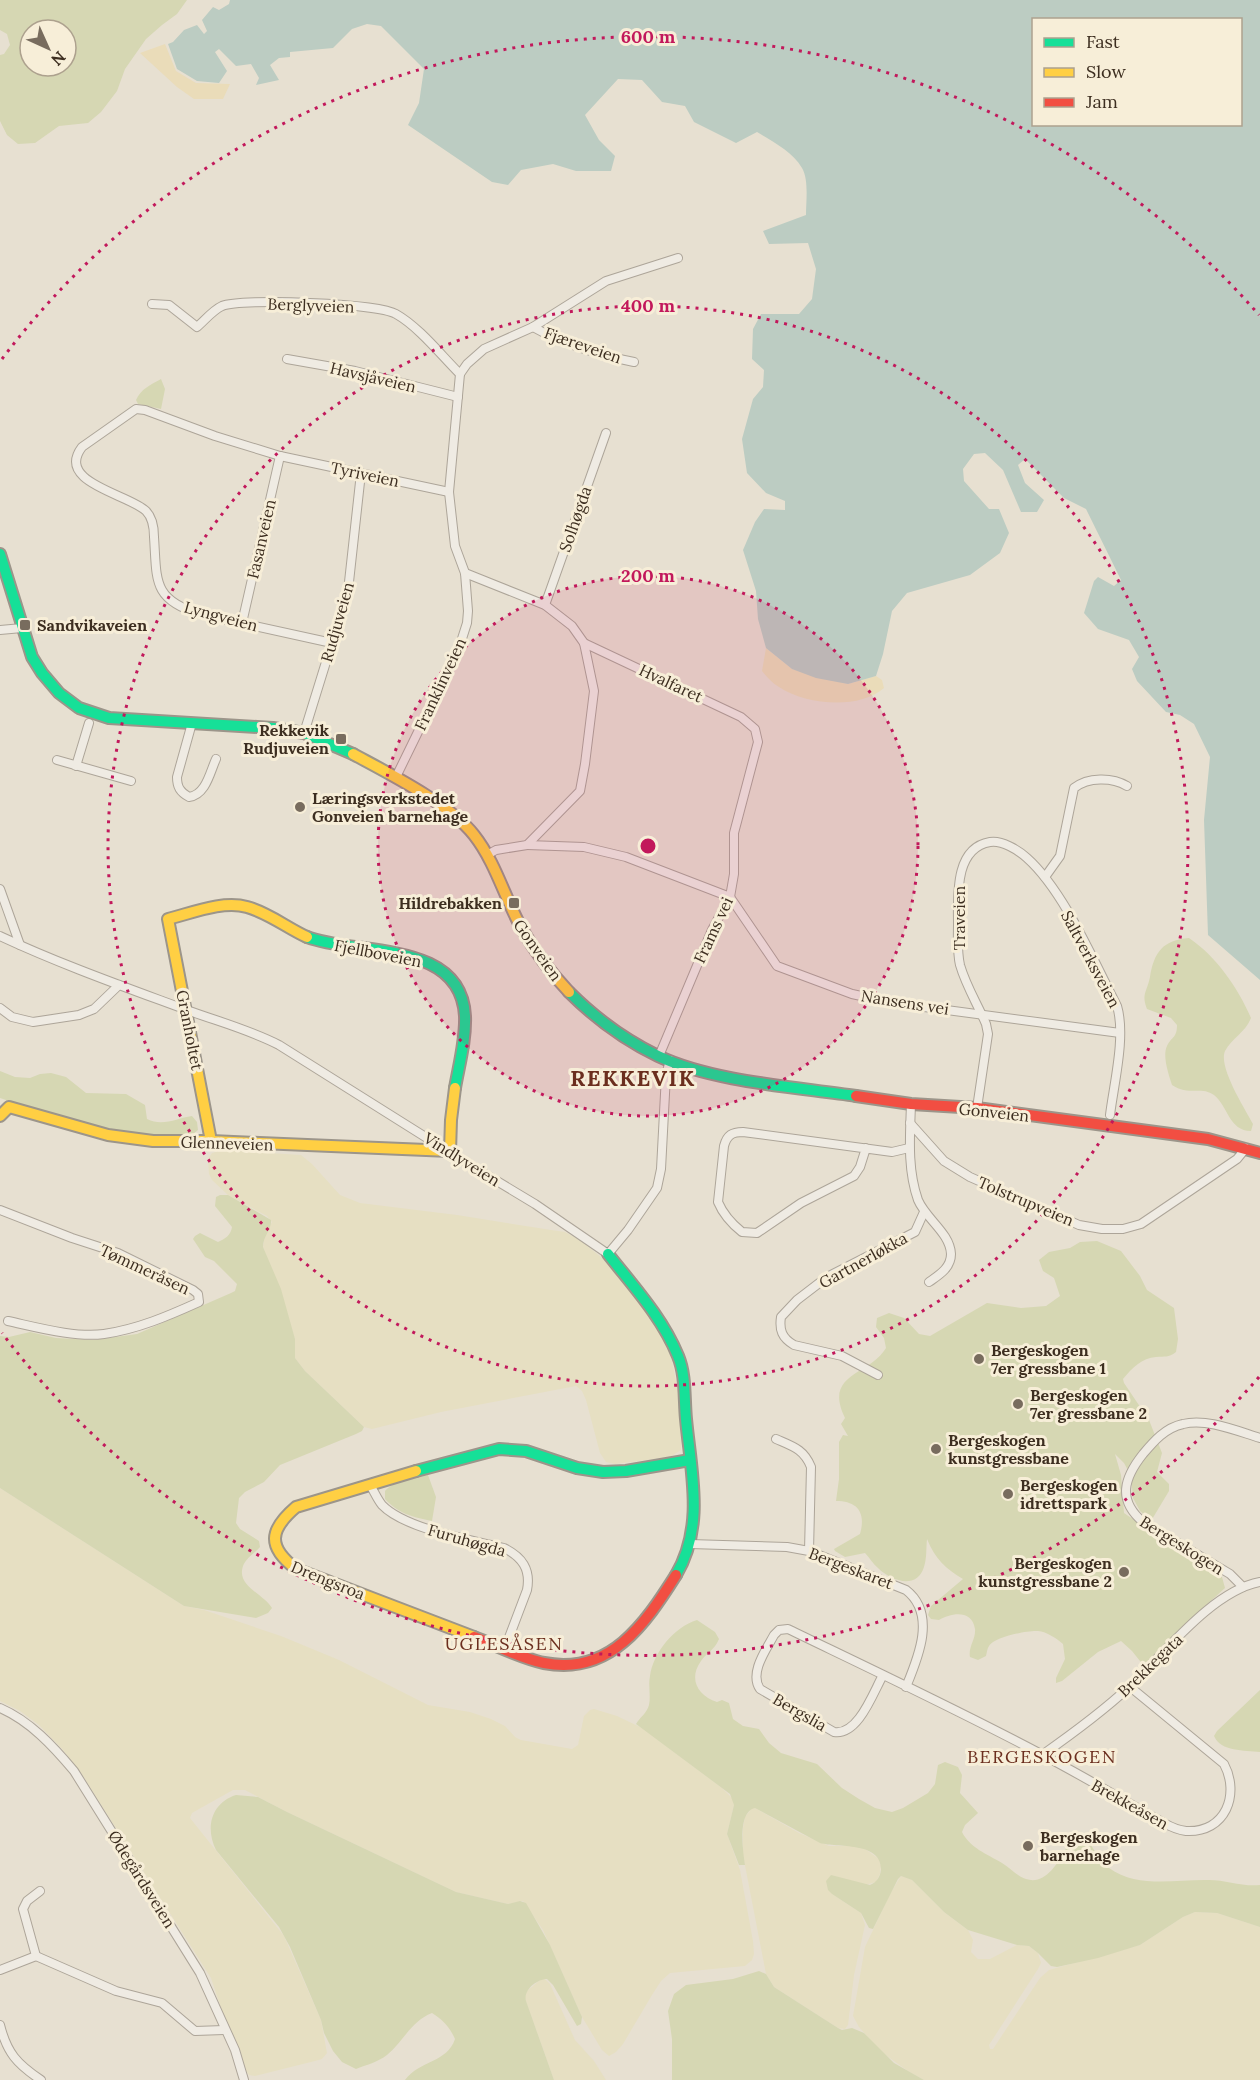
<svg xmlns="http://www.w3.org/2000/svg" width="1260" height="2080" font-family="Lora,serif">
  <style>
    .farmland { fill: #e6dfc2 }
    .green { fill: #d6d7b3; fill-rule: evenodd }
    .sand { fill: #eadcb9 }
    .water { fill: #bcccc2; fill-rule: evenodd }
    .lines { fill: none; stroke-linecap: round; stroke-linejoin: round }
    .street-casing { stroke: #ada599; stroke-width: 10 }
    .fast-casing { stroke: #9c958a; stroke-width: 14 }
    .slow-casing { stroke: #9c958a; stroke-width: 14 }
    .jam-casing { stroke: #9c958a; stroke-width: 14 }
    .street { stroke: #efebe3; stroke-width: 8 }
    .fast { stroke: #16e098; stroke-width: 10 }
    .slow { stroke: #ffcf43; stroke-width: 10 }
    .jam { stroke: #f24e42; stroke-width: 10 }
    .ring { fill: none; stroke: #c2185b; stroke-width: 3; stroke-dasharray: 3 6 }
    .poi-dot { fill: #786c5e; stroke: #f7eed8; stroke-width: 2 }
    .labels { text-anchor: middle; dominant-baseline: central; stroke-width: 6; stroke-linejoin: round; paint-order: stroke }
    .street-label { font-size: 16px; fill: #3d2e20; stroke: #f7eed8 }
    .poi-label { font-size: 16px; font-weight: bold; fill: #3d2e20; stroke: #f7eed8; text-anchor: start }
    .neighbourhood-label { font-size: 18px; letter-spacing: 1.5px; fill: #6b2e1e; stroke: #f7eed8 }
    .district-label { font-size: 22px; font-weight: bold; letter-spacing: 1.5px; fill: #6b2e1e; stroke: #f7eed8 }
    .centre { fill: #c2185b; stroke: #f7eed8; stroke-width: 3 }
    .ring-label { font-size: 18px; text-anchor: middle; font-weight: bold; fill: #c2185b; stroke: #f7eed8; stroke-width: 6; stroke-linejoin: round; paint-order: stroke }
  </style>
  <rect width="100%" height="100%" fill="#e7e0d1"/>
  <g class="farmland">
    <path d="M223,1150L301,1155L312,1164L340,1195L360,1203L457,1215L551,1230L565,1232L580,1240L602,1258L623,1282L649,1314L664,1339L672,1361L679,1396L682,1433L681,1450L670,1457L615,1464L606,1462L600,1453L586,1400L582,1391L576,1386L441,1412L372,1429L364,1427L305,1371L295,1358V1339L291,1327L263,1247L265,1234L272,1222L267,1216L228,1195L212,1180L209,1174L208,1159L212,1153Z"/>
    <path d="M0,1488L184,1606L204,1610L281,1636L339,1660L428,1705L470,1712L491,1719L505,1726L515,1737L521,1740L572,1749L578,1745L584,1716L590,1710L594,1709L617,1716L642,1728L722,1788L733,1799L734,1805L727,1834L740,1870L753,1941L754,1954L752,1960L745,1966L670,1973L661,1981L652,1995L623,2044L616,2052L609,2056L602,2050L582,2017L543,1930L523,1901L508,1904L456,1892L287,1812L245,1790H233L199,1809L192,1813L190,1818L284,1936L321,2020L327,2053L322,2059L315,2061L255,2076L249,2075L244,2068L226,2023L211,1978L81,1773L62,1749L39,1725L20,1711L0,1701Z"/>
    <path d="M752,1808H755L799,1833L829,1846H854L865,1849L879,1859L881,1866L880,1874L876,1882L832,1894L861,1913L865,1925L854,1975L848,2025L845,2029L838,2028L774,1987L766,1974L743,1855V1828L745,1817Z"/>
    <path d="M901,1876L912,1880L944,1912L968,1930L973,1940L971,1952L978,1959H990L1017,1945L1029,1946L1038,1953L1041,1963L1038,1969L989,2045L990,2049H993L1040,1978L1049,1970L1140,1945L1183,1917L1195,1912L1217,1913L1260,1927V2080H924L908,2071L880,2051L859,2027L853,2016L865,1947L890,1894Z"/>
    <path d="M545,1979L550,1984L575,2040L594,2061L606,2080H554L524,1996L526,1992L540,1980Z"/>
  </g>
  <g class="green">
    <path d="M0,0H187L177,14L162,25L146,39L125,69L117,91L101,112L88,123L59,126L35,143L18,144L7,135L0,121V55L4,54L10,45L7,34L0,30ZM30,30H66V66H30Z"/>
    <path d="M161,379L165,389L161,409L138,404L136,400C141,389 150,385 161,379Z"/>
    <path d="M1189,938C1217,957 1238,988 1251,1018C1245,1033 1232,1038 1225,1051C1218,1067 1245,1109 1253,1124L1251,1131C1229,1131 1228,1106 1214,1095C1202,1086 1188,1096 1172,1085C1169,1075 1162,1056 1167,1046C1172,1036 1177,1038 1177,1025L1171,1018L1147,1009C1141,994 1147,992 1150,977C1154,952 1163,940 1189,938Z"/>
    <path d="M0,1071L15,1077L30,1078L40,1074L51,1073L66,1077L86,1093L126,1094L145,1105L147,1119C163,1127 177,1118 192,1116L197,1122L198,1130L191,1136C125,1138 62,1119 0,1098Z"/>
    <path d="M220,1195H228L271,1220C272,1229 263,1236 263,1247L281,1289L295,1339V1358L305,1371L364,1427L362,1431L356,1434L280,1465L264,1482L245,1492L239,1498L236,1523L240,1529L259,1541L260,1547C255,1553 246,1558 243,1566C236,1586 264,1594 272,1608L268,1613L256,1618L184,1606L0,1488V1336L9,1337L30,1332L56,1338L93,1340L137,1334L231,1293L235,1291L237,1284L214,1261L205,1257L193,1239L195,1236L200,1233L218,1242C225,1239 231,1235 232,1227L215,1206L216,1197Z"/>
    <path d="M1097,1241L1121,1251L1140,1276L1147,1290L1174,1308L1178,1339L1176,1352C1168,1358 1165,1356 1156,1357C1142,1358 1132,1368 1123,1379L1124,1383L1149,1420L1162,1453L1157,1472L1169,1484V1491L1151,1521L1140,1511L1133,1498L1131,1476L1124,1463L1115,1454L1121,1475L1124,1513L1162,1539L1222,1577L1225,1588L1180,1629L1144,1666L1132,1651L1121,1641L1098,1652L1062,1681L1056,1683V1678L1065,1659L1063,1644C1056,1638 1047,1632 1038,1631C1028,1630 994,1637 989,1646C987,1649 987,1652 986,1656L978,1660L970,1657C968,1647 976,1639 975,1629C972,1609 951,1613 939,1620L931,1619L928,1615L931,1606L963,1579C946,1569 935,1559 927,1539C926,1548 927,1558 924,1567C917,1590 891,1581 878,1568C873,1564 870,1558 865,1553L845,1557L835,1551L834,1549L860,1534C866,1513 858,1501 836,1501L839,1479V1442L843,1435L848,1436L841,1424L845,1418C823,1373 869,1376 886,1348L884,1338L876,1327L877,1318L889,1313L904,1318L919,1334L930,1336L987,1303L1021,1308L1046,1306L1060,1296L1054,1278L1043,1271L1039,1260L1049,1252L1070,1248L1080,1242Z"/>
    <path d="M428,1475L436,1497L432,1521C413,1517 399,1514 385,1499V1491C395,1480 414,1479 428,1475Z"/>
    <path d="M697,1620L715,1632L719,1639C714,1651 707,1652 701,1661C688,1679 698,1696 717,1702L722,1700L729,1703L733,1719L743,1726L759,1729L769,1743L781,1753L817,1764L842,1788L859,1799L875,1808L892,1812L903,1808L928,1793L935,1784L938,1765L945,1762L958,1767L962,1775L960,1793L978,1813L965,1825L962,1832C970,1848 987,1854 1002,1863C1010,1868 1017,1876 1026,1879C1044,1885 1056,1866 1064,1852C1069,1844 1070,1838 1078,1833L1084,1834C1092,1845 1098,1860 1109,1868C1138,1889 1177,1879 1209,1880C1226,1880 1243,1887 1260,1885V1927L1217,1913L1195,1912L1183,1917L1140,1945L1098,1958L1057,1967L1051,1966L1038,1953L1029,1946L1017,1945L968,1930L944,1912L912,1880L901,1876L898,1879L873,1929L869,1928L861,1913L832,1894L828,1890L826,1881L831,1875L870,1885C877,1882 880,1877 881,1870C882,1841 837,1848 820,1843L755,1808C737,1812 743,1851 745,1865H739L727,1834L734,1805L730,1794L636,1724C640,1717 647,1713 649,1705C651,1695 648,1686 650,1676C653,1653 674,1627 697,1620Z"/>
    <path d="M1260,1690V1752C1244,1750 1221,1752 1214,1736L1217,1731Z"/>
    <path d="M236,1795L258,1797L287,1812L456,1892L508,1904L520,1901L526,1903L550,1945L582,2017L581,2024L577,2026L553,1985L547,1979C537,1979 523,1990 526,2001L554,2080H405C420,2060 447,2063 455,2039C449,2026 443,2020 432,2013C411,2021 403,2042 387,2055C378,2062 366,2065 356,2069L342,2062L333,2051L324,2033L321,2020L290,1947L279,1927L216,1850C205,1828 211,1803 236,1795Z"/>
    <path d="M759,1971L766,1974L774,1987L838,2028L842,2030L852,2028L864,2033L894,2063L924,2080H672V2039L668,2011L674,1994L686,1985L733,1979Z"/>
  </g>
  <g class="sand">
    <path d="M165,44L176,71L196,83L230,84L223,99H194L177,87L140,53Z"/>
    <path d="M766,648L792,669L848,684L876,676L882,680L884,688C859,710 806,705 779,687C772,683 767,677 762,671Z"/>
  </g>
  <path class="water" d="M230,0H1260V980L1208,935L1204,820L1210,757L1194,724L1180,715L1166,712L1137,681L1132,669L1139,657L1129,640L1098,629L1084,613L1094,581L1098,577L1114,586L1121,580L1086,509L1064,498L1025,459L1018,465L1025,483L1044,500L1037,512H1021L1003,470L985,453L974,454L963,469L964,481L989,509H999L1009,533L1000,553L970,575L907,593L892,611L883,654L876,676L848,684L816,678L792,669L766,648L758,619L756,591L743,550L755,522L764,509L785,510V501L766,493L747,473L742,439L753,399L763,387L764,370L752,359L753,329L761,314H799L812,299L816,269L808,243L769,244L763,231L806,215C806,201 809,180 802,168C793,152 772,141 757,132L736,143L694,122L685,106L662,102L642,80L618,79L585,115L599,140L615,156L611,171H576L553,164L521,170L508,185L492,182L408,125L419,103L424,69L381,26L367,24L352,29L333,48L290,52V57L279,58L270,65L279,80L256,85L259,78L251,64L236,66L219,49L215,52L227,71L219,83L197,81L177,69L168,44L173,42L184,30L197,25L204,34L207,31L202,20L213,7L219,10L229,4ZM1034,20H1240V124H1034Z"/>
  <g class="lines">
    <g class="street-casing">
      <g id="street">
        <path d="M152,304L169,305L197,327C204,321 213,310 222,306C242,298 378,303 396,314C419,327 441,355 460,374"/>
        <path d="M533,327C561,343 602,356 634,362"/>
        <path d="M287,359L355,371L458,397"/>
        <path d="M465,573L545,605L572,626L584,643L594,691L585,764L580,791L527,845L496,850L487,855"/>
        <path d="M545,605L606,433"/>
        <path d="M242,623L280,456"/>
        <path d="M0,630L22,628"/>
        <path d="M332,643L200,614C152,600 157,580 154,537C154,528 153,518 146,511C129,494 55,483 82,447L136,409L145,410L215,436L280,456L449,492"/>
        <path d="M584,643L741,717L755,729L758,742L734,833V874L730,897L712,930L659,1056"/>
        <path d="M192,723L177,777C177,787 180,792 189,797C206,795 210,772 216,759"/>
        <path d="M304,733L348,591L361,473"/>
        <path d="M57,760L131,781"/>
        <path d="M76,766L89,723"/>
        <path d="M396,777L459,648L467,623L468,611L465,573L455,546L449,492L460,374L467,364L484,349L533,327L606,281L678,258"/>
        <path d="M527,845L584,847L626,857L730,897L777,966L852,994L894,1003L1120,1033"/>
        <path d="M1045,877L1060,856L1074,788C1088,777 1112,777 1127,786"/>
        <path d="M0,889L20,945"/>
        <path d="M0,936C60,964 122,986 184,1009C216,1021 248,1029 279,1045L462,1160L535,1204L608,1254L628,1230L657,1188L661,1169L666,1075L670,1060"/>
        <path d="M0,1008L12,1017L33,1022L79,1015L94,1009L119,985"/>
        <path d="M911,1104C910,1135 907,1169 918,1200C926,1219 950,1233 951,1254C951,1268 939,1275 929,1282"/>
        <path d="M977,1108L988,1034L986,1024C978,1005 966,986 960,965C957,952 958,937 958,924C958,897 954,848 990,842C1002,840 1018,850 1027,858C1064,891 1094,962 1117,1006C1126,1036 1114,1083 1110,1115"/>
        <path d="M910,1123L944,1161L970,1177L1079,1225L1102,1229H1123L1141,1224L1237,1159L1246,1148"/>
        <path d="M866,1148L860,1167L854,1176L801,1203L757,1233L742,1232C732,1224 723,1214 718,1202L724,1146C727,1135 732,1132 743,1132L892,1152L909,1148"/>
        <path d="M0,1210L72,1238L118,1253L193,1290L198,1294L199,1302C168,1316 138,1329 104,1334C75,1338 36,1327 8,1321"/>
        <path d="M878,1375L842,1356L794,1345C782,1338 779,1330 781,1317L797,1300L827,1277L915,1232L924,1212"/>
        <path d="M776,1439C792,1446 804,1449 811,1467L809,1551"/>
        <path d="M370,1485C374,1491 377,1499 382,1505C405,1529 471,1540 504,1548C522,1557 531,1569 527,1590L505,1648"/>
        <path d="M690,1544L787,1547L809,1551L906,1590C937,1614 918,1658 906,1687"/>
        <path d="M1243,1587L1230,1574L1143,1522C1117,1500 1124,1478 1143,1454C1154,1441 1165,1428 1183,1424C1207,1418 1237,1431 1260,1438"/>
        <path d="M883,1675C873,1693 858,1736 834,1732L760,1689C749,1673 766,1650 774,1635L779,1630L788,1629C873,1670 958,1710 1041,1754C1083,1776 1123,1800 1164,1823C1171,1827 1178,1830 1186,1831C1226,1833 1240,1794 1224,1764L1129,1686"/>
        <path d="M0,1708C30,1721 53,1746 74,1771L200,1973L235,2050L244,2080"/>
        <path d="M1042,1755C1072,1734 1102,1712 1129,1687C1164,1654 1212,1591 1260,1582"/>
        <path d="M36,1956L116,1991L162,2003L195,2031L224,2030"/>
        <path d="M0,1970L36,1956L23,1909L27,1901L40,1891"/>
        <path d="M0,2025C7,2053 17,2064 41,2080"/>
      </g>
    </g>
    <g class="fast-casing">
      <g id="fast">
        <path d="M0,554L32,657L42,673L59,693L79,708L109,718L273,728L304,733L353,754"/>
        <path d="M307,937C356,956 461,939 465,1016C466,1040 459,1065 455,1088"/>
        <path d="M569,992C595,1018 625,1040 658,1056C713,1082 796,1087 856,1096"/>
        <path d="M608,1254C633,1286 662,1317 678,1356C686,1375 684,1398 686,1419C691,1472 705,1526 676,1575"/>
        <path d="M416,1471L499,1449L526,1451L577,1468L603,1472L626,1471L690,1460"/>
      </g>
    </g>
    <g class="slow-casing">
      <g id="slow">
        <path d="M353,754C388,773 450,804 474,835C496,863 505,899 522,929C535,952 551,973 569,992"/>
        <path d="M0,1116L9,1107L108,1135L153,1141H211L450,1151L451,1120L455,1088"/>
        <path d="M211,1141L168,919C192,913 223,900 247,907C269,913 287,928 307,937"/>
        <path d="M416,1471L296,1507C269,1530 267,1547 296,1569L474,1637"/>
      </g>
    </g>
    <g class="jam-casing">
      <g id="jam">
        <path d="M856,1096L911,1104L977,1108L1208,1139L1260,1153"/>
        <path d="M474,1637C495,1645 523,1659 544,1663C610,1676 645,1624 676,1575"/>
      </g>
    </g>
    <use href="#street" class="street"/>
    <use href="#fast" class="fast"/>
    <use href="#slow" class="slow"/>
    <use href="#jam" class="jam"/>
  </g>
  <circle cx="648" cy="846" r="270" fill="#c2185b" fill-opacity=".12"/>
  <g class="ring">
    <circle cx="648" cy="846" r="270"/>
    <circle cx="648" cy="846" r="540"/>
    <path d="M1259 1377A809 809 0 0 1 2 1333M2 359A809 809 0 0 1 1259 315"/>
  </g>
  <g class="poi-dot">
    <rect x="19" y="619" width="12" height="12" rx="3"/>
    <rect x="335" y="733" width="12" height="12" rx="3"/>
    <circle cx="300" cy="807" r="6"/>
    <rect x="508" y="897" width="12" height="12" rx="3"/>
    <circle cx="979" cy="1359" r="6"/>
    <circle cx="1018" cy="1404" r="6"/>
    <circle cx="936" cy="1449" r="6"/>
    <circle cx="1008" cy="1494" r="6"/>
    <circle cx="1124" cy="1572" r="6"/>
    <circle cx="1028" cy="1846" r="6"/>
  </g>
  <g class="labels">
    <g class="street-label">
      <text transform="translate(311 305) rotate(2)">Berglyveien</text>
      <text transform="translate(583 345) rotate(19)">Fjæreveien</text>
      <text transform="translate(373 377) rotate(13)">Havsjåveien</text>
      <text transform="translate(365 474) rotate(12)">Tyriveien</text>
      <text transform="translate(575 519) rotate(-71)">Solhøgda</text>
      <text transform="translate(261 539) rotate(-77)">Fasanveien</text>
      <text transform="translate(221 616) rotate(15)">Lyngveien</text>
      <text transform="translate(337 622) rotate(-74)">Rudjuveien</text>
      <text transform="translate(671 683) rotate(25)">Hvalfaret</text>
      <text transform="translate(440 684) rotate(-65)">Franklinveien</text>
      <text transform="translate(959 918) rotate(-90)">Traveien</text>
      <text transform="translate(713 930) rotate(-65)">Frams vei</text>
      <text transform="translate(538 950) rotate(55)">Gonveien</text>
      <text transform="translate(378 953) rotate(11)">Fjellboveien</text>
      <text transform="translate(1091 959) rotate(62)">Saltverksveien</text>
      <text transform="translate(905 1002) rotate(9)">Nansens vei</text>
      <text transform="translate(190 1030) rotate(79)">Granholtet</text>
      <text transform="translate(994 1112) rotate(6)">Gonveien</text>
      <text transform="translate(227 1143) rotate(2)">Glenneveien</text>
      <text transform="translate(462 1159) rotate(32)">Vindlyveien</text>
      <text transform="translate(1026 1201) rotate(23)">Tolstrupveien</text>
      <text transform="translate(863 1260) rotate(-29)">Gartnerløkka</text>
      <text transform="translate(145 1269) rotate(25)">Tømmeråsen</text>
      <text transform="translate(467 1540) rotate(16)">Furuhøgda</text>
      <text transform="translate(1182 1545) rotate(32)">Bergeskogen</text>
      <text transform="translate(851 1568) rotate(21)">Bergeskaret</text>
      <text transform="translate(328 1580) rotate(22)">Drengsroa</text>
      <text transform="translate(1150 1665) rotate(-44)">Brekkegata</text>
      <text transform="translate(800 1712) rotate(30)">Bergslia</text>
      <text transform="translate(1130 1804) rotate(29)">Brekkeåsen</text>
      <text transform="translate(142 1879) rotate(58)">Ødegårdsveien</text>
    </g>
    <g class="poi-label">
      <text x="37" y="625">Sandvikaveien</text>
      <text x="329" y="730" text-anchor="end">Rekkevik<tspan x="329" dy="18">Rudjuveien</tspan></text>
      <text x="312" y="798">Læringsverkstedet<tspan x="312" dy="18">Gonveien barnehage</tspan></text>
      <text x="502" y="903" text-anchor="end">Hildrebakken</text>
      <text x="991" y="1350">Bergeskogen<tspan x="991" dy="18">7er gressbane 1</tspan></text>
      <text x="1030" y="1395">Bergeskogen<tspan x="1030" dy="18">7er gressbane 2</tspan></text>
      <text x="948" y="1440">Bergeskogen<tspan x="948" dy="18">kunstgressbane</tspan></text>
      <text x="1020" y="1485">Bergeskogen<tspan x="1020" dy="18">idrettspark</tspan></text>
      <text x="1112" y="1563" text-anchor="end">Bergeskogen<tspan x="1112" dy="18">kunstgressbane 2</tspan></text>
      <text x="1040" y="1837">Bergeskogen<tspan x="1040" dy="18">barnehage</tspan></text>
    </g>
    <g class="neighbourhood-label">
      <text x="504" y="1643">UGLESÅSEN</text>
      <text x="1042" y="1756">BERGESKOGEN</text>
    </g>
    <g class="district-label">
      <text x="633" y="1078">REKKEVIK</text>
    </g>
  </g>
  <circle cx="648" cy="846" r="9" class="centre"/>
  <g class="ring-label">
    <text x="648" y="43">600 m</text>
    <text x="648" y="312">400 m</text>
    <text x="648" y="582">200 m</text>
  </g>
  <rect x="1032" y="18" width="210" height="108" fill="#f7eed8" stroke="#ada18e" stroke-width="1.5"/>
  <rect x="1044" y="38" width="30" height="9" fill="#16e098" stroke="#ada18e" stroke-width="1.5"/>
  <text x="1086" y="48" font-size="18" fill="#3d2e20">Fast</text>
  <rect x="1044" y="68" width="30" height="9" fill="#ffcf43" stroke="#ada18e" stroke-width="1.5"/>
  <text x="1086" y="78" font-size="18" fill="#3d2e20">Slow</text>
  <rect x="1044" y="98" width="30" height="9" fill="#f24e42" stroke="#ada18e" stroke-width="1.5"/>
  <text x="1086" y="108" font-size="18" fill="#3d2e20">Jam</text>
  <g transform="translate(48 48) rotate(135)"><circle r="28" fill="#f7eed8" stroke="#ada18e" stroke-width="1.5"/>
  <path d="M0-4.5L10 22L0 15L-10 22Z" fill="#786c5e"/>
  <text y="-9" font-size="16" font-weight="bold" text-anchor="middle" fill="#3d2e20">N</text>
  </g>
</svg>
